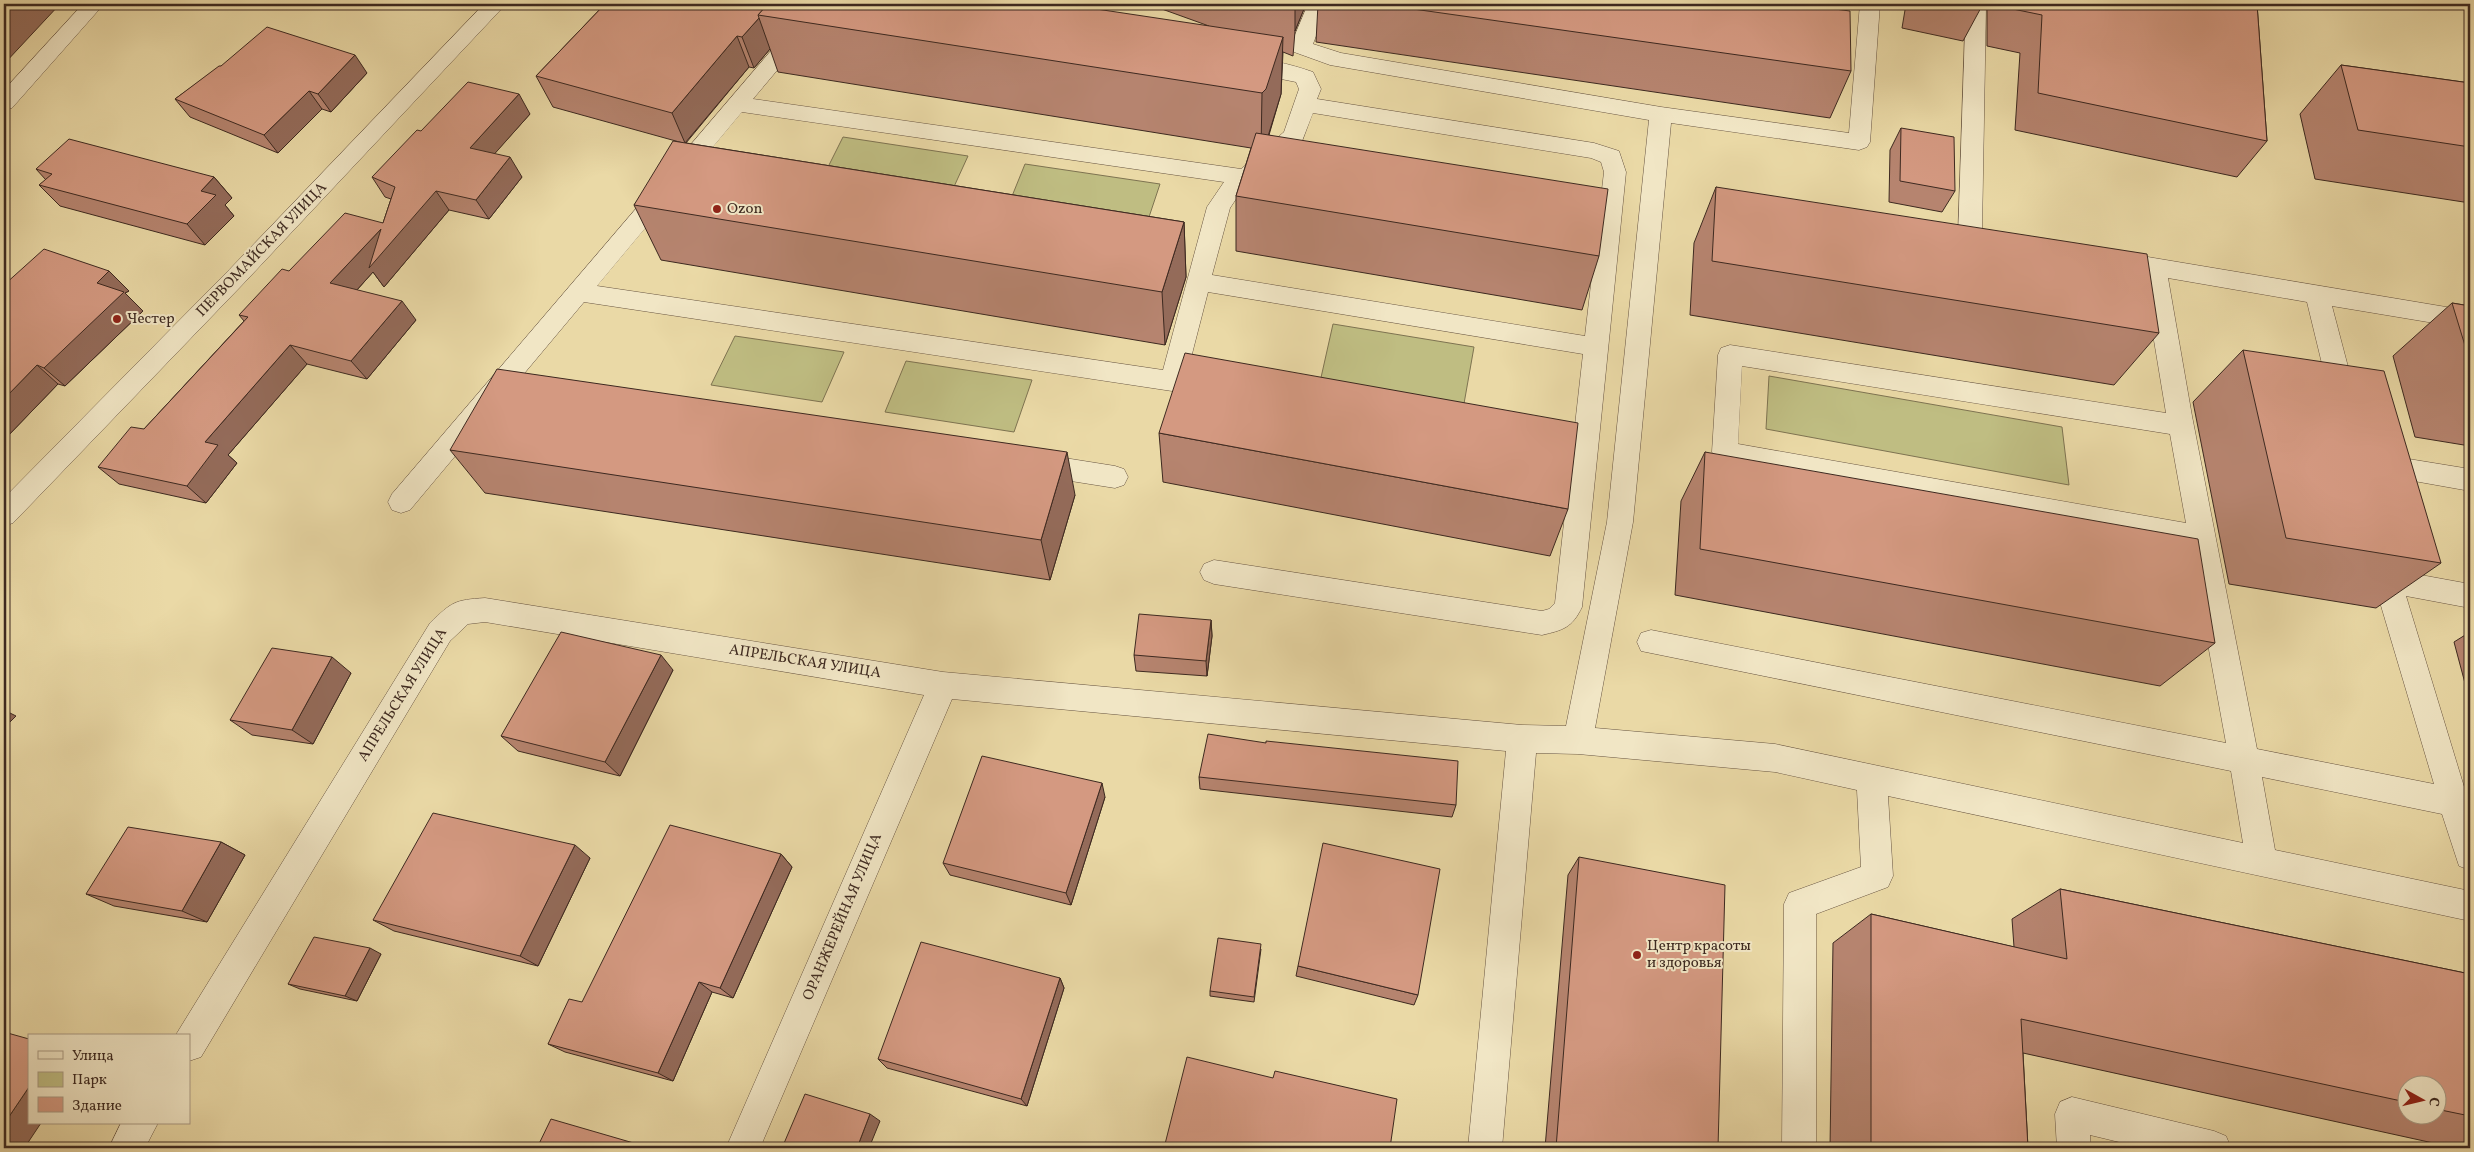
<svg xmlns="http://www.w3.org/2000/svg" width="2474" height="1152" font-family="Vollkorn,serif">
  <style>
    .green { fill: #bfbd82; stroke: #7e7351 }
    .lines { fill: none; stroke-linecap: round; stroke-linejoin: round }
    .minor-casing { stroke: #685542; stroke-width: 1 }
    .minor { fill: #f1e6c5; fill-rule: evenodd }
    .wall { fill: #b6846f; stroke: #3d2920; fill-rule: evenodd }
    .shaded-wall { fill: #946b5a; stroke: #3d2920 }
    .building { fill: #d49981; stroke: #3d2920 }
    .poi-dot { fill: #8f2418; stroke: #f1e6c5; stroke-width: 2 }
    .labels { text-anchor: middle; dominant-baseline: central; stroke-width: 4; stroke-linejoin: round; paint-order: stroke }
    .poi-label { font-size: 15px; fill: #3d2920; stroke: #f1e6c5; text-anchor: start }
    .street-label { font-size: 15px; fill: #3d2920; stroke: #f1e6c5 }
  </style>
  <rect width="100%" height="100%" fill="#ead9a6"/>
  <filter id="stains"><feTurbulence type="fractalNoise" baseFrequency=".004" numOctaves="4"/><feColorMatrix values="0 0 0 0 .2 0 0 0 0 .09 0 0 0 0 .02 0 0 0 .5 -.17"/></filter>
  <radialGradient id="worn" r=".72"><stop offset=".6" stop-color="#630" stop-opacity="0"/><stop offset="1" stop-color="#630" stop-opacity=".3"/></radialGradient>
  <g class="green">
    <path d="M843,137L968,156L947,202L820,183Z"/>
    <path d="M1025,164L1160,184L1144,232L1006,211Z"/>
    <path d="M1333,324L1474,347L1462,415L1318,391Z"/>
    <path d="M735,336L844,352L822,402L711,385Z"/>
    <path d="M906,361L1032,380L1014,432L885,412Z"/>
    <path d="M1769,376L2062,427L2069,485L1766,429Z"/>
  </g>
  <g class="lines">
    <g class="minor-casing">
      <g id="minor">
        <path d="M83,4H104L12,108L4,110V90Z"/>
        <path d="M484,4H506L245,282L13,523L4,526V498L229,270Z"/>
        <path d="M811,4H837L834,9L827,11L753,99L1241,169L1284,132L1299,89L1296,82L1237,70L1234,65L1237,60C1257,55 1293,65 1313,72L1321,89L1317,99L1594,143L1619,151L1626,172L1582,607C1572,628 1563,630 1542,635L1214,584L1204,580L1200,572L1204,564L1214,560L1542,611L1549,609L1555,603L1583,354L1208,292L1185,381L1181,388L1172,391L584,302L410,510L401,513L392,510L388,502L392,494ZM742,112L1224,182L1207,207L1163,370L597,286ZM1313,113L1591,158L1601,162L1604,172L1585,336L1212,275L1230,208L1238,196L1302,141Z"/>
        <path d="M1308,4H1328L1313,44L1341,53L1661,107L1849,133L1860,4H1880L1870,142L1867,147L1859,150L1671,123L1633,522L1595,728L1775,744L2243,843L2231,771L1641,651L1637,642L1641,633L1651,630L2226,743L2190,546L1716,459L1712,452L1718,355L1721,348L1730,345L2166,413L2143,274L2104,266L2100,260L2104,254L2112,251L2470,311V329L2332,306L2357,401L2353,408L2344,411L2335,408L2331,401L2307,302L2168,278L2192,416L2257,749L2434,784L2368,562L2372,554L2382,550L2392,554L2399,571L2470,584V608L2406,596L2465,790L2470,791V870L2459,866L2442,814L2262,777L2275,850L2470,891V921L1888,796L1893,876L1888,887L1816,914V1148H1782L1784,904L1789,893L1861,867L1857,790L1775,772L1578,754L1536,753L1502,1148H1468L1506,751L952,699L760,1148H726L924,695L485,622L468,624L450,641L201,1057L189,1061V1036H176L177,1033L430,623C452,602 454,600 485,598L943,672L1522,725L1566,726L1607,522L1649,120L1330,65L1294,52L1290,47ZM1742,366L2170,434L2186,523L1738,444Z"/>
        <path d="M1966,4H1986L1982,231L2003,236L2007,242L2003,248L1995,251L1962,244L1958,238Z"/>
        <path d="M1033,453L1115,466L1124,469L1128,477L1124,485L1115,488L1033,475L1024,472L1020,464L1024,456Z"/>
        <path d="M2378,454L2470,469V491L2369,473L2365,465L2369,457Z"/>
        <path d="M2072,1097L2214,1131L2226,1136L2231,1148H2144L2090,1135L2091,1148H2057L2055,1114L2060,1102Z"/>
        <path d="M121,1123H158L145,1148H109Z"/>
      </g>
    </g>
    <use href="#minor" class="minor"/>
  </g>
  <g class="wall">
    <path d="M605,4L1209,26L1148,4H1306L1295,31L1293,56L1283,52L1281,94L1269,135L1599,256L1582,310L1236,251V196L1251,148L778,72L770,49L754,68L749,67L686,143L1184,222L1186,277L1165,345L661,260L634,205L683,143L553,107L536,76Z"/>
    <path d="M1318,4H1796L1851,71L1830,118L1316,42Z"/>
    <path d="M1906,4H1983L1963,41L1902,28Z"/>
    <path d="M1987,4H2257L2267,141L2237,177L2015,130L2020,53L1987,46Z"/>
    <path d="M2341,65L2470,83V203L2315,179L2300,114Z"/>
    <path d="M221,66L367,73L331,112L322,109L278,153L190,117L175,99Z"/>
    <path d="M530,114L494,154L522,177L489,219L449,210L384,287L373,272L357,290L416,320L367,379L307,364L228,455L237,463L206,503L119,484L98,467L144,429L244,321L239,315L289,271L383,223L391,199L385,197L372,177L421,131Z"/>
    <path d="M1901,128L1955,191L1942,212L1889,202L1890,150Z"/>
    <path d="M36,169L214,177L232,198L225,205L234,216L205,245L60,206L39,185L46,180Z"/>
    <path d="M1716,187L2159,333L2114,385L1690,315L1694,243Z"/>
    <path d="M109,271L129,291L125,293L143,311L65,386L58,384L4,440V285Z"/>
    <path d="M2452,303L2470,306V446L2415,437L2393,356Z"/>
    <path d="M2243,350L2441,563L2376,608L2229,584L2193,402Z"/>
    <path d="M1159,433L1568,509L1550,556L1163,482Z"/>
    <path d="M450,450L1075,495L1050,580L485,493Z"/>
    <path d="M1705,452L2215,643L2160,686L1675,595L1681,501Z"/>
    <path d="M1211,620L1212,636L1207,676L1136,671L1134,655Z"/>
    <path d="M2470,632V702L2454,642Z"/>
    <path d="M673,670L620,776L518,751L501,736Z"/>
    <path d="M351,673L313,744L252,735L230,720Z"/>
    <path d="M1266,743L1456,805L1452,817L1200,789L1199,777Z"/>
    <path d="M1105,797L1071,905L950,875L943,863Z"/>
    <path d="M221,842L245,855L207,922L114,906L86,894Z"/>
    <path d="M781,854L792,867L733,998L712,992L673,1081L565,1052L548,1044L582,1002Z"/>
    <path d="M1579,857L1718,1148H1545L1568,875Z"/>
    <path d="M590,858L538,966L394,931L373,920Z"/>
    <path d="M2060,889L2470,974V1148H2456L2023,1053L2028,1148H1830L1833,943L1871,914L2014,947L2012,919ZM2406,1084H2436V1114H2406Z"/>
    <path d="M1261,949L1254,1002L1210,996V991Z"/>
    <path d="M381,954L357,1001L300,989L288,984Z"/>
    <path d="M1298,966L1418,995L1414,1005L1296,976Z"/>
    <path d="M1060,978L1064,988L1027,1106L887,1068L878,1059Z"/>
  </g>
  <g class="shaded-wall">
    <path d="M4,4H60L4,64Z"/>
    <path d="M1290,4H1306L1295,31V9Z"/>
    <path d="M759,18L770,49L754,68L742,37Z"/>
    <path d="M737,36L749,67L685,143L672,113Z"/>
    <path d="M1283,37L1281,94L1265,146L1261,150L1262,93Z"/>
    <path d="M355,55L367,73L331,112L318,94Z"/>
    <path d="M309,91L322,109L278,153L264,135Z"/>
    <path d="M519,94L530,114L482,168L470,148Z"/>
    <path d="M510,157L522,177L489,219L476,200Z"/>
    <path d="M214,177L232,198L225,205L234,216L205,245L187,224L201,191Z"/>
    <path d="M436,191L449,210L384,287L373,272L346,302L330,283L381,229Z"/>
    <path d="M1184,222L1186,277L1165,345L1162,292Z"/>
    <path d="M109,271L129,291L125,293L143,311L65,386L44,368L97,283Z"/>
    <path d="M402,301L416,320L367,379L351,361Z"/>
    <path d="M290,345L307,364L228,455L237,463L206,503L187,486L205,442Z"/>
    <path d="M37,365L58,384L4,440V399Z"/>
    <path d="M1067,452L1075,495L1050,580L1041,540Z"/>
    <path d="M1211,620L1212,636L1207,676L1206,661Z"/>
    <path d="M661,655L673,670L620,776L605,762Z"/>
    <path d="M332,657L351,673L313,744L292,730Z"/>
    <path d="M4,710L16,716L4,728Z"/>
    <path d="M1102,783L1105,797L1071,905L1066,893Z"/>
    <path d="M221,842L245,855L207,922L182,911Z"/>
    <path d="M575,845L590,858L538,966L520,956Z"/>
    <path d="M781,854L792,867L733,998L720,988Z"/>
    <path d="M370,948L381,954L357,1001L345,996Z"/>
    <path d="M1060,978L1064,988L1027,1106L1021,1099Z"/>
    <path d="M699,982L712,992L673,1081L658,1073Z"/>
    <path d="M29,1087V1123H41L25,1147L4,1143V1124Z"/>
    <path d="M870,1114L880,1121L869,1148H857Z"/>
    <path d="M637,1144L647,1148H635Z"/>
  </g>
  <g class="building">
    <path d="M605,4H768L758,15L759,18L742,37L737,36L672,113L536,76Z"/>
    <path d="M768,4H1063L1283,37L1266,89L1262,93L758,15Z"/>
    <path d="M1280,4H1293L1295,9Z"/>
    <path d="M1378,4H1796L1850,11L1851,71Z"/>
    <path d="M2008,4H2257L2267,141L2038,93L2042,15L2008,8Z"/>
    <path d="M267,27L355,55L318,94L309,91L264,135L175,99L219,66H221Z"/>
    <path d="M2341,65L2470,83V147L2358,130Z"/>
    <path d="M468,82L519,94L470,148L510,157L476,200L436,191L369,268L381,229L330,283L402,301L351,361L290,345L205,442L218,445L187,486L98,467L131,427L144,429L248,317L239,315L282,269L289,271L345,213L383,223L395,187L372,177L417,130L421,131Z"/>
    <path d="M1901,128L1954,137L1955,191L1900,181Z"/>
    <path d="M1256,133L1608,189L1599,256L1236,196Z"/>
    <path d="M69,139L214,177L201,191L216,195L187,224L39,185L52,174L36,169Z"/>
    <path d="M673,141L1184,222L1162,292L634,205Z"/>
    <path d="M1716,187L2147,254L2159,333L1712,261Z"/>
    <path d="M44,249L109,271L97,283L124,292L44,368L37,365L4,399V285Z"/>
    <path d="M2452,303L2470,306V362Z"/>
    <path d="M2243,350L2384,371L2441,563L2286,538Z"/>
    <path d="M1185,353L1578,423L1568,509L1159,433Z"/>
    <path d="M497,369L1067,452L1041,540L450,450Z"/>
    <path d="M1705,452L2198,539L2215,643L1700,549Z"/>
    <path d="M1139,614L1211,620L1206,661L1134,655Z"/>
    <path d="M561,632L661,655L605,762L501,736Z"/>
    <path d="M272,648L332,657L292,730L230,720Z"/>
    <path d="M1208,734L1266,743V741L1458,761L1456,805L1199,777Z"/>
    <path d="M982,756L1102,783L1066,893L943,863Z"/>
    <path d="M433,813L575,845L520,956L373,920Z"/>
    <path d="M670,825L781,854L720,988L699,982L658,1073L548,1044L569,999L582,1002Z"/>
    <path d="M128,827L221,842L182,911L86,894Z"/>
    <path d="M1323,843L1440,869L1418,995L1298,966Z"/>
    <path d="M1579,857L1725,885L1718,1148H1556Z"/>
    <path d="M2060,889L2470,974V1116L2436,1109V1084H2406V1102L2021,1019L2028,1148H1871V914L2067,959Z"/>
    <path d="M314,937L370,948L345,996L288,984Z"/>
    <path d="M1218,938L1261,944L1254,997L1210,991Z"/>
    <path d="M921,942L1060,978L1021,1099L878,1059Z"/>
    <path d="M4,1032L29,1039V1087L4,1124Z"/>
    <path d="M1187,1057L1273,1078L1275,1071L1397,1099L1390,1148H1164Z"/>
    <path d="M805,1094L870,1114L857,1148H782Z"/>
    <path d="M551,1119L637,1144L635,1148H537Z"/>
  </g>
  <g class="poi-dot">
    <circle cx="717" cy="209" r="5"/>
    <circle cx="117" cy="319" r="5"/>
    <circle cx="1637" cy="955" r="5"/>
  </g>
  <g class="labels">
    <g class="poi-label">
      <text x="727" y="209">Ozon</text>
      <text x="127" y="319">Честер</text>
      <text x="1647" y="946">Центр красоты<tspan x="1647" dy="17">и здоровья</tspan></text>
    </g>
    <g class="street-label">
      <text transform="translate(262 250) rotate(-46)">ПЕРВОМАЙСКАЯ УЛИЦА</text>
      <text transform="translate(805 662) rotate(9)">АПРЕЛЬСКАЯ УЛИЦА</text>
      <text transform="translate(403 695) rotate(-58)">АПРЕЛЬСКАЯ УЛИЦА</text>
      <text transform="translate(843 917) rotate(-67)">ОРАНЖЕРЕЙНАЯ УЛИЦА</text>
    </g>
  </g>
  <rect width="2474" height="1152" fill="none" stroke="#ead9a6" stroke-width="20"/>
  <rect x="5" y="5" width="2464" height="1142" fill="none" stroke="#3d2920" stroke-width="2.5"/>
  <rect x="10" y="10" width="2454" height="1132" fill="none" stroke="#3d2920"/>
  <rect x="28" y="1034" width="162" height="90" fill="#f1e6c5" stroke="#a99a83"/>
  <rect x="38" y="1051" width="25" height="8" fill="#f1e6c5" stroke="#a99a83"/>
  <text x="72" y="1060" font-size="15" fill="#3d2920">Улица</text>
  <rect x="38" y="1072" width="25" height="15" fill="#bfbd82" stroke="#a99a83"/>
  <text x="72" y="1084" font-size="15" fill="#3d2920">Парк</text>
  <rect x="38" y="1097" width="25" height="15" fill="#d49981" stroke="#a99a83"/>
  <text x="72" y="1110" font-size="15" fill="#3d2920">Здание</text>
  <g transform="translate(2422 1100) rotate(98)"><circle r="24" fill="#f1e6c5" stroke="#a99a83"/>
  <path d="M0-4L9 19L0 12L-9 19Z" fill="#8f2418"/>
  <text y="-8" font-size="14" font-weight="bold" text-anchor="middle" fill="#3d2920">С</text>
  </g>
  <rect width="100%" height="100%" filter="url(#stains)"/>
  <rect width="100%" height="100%" fill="url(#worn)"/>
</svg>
